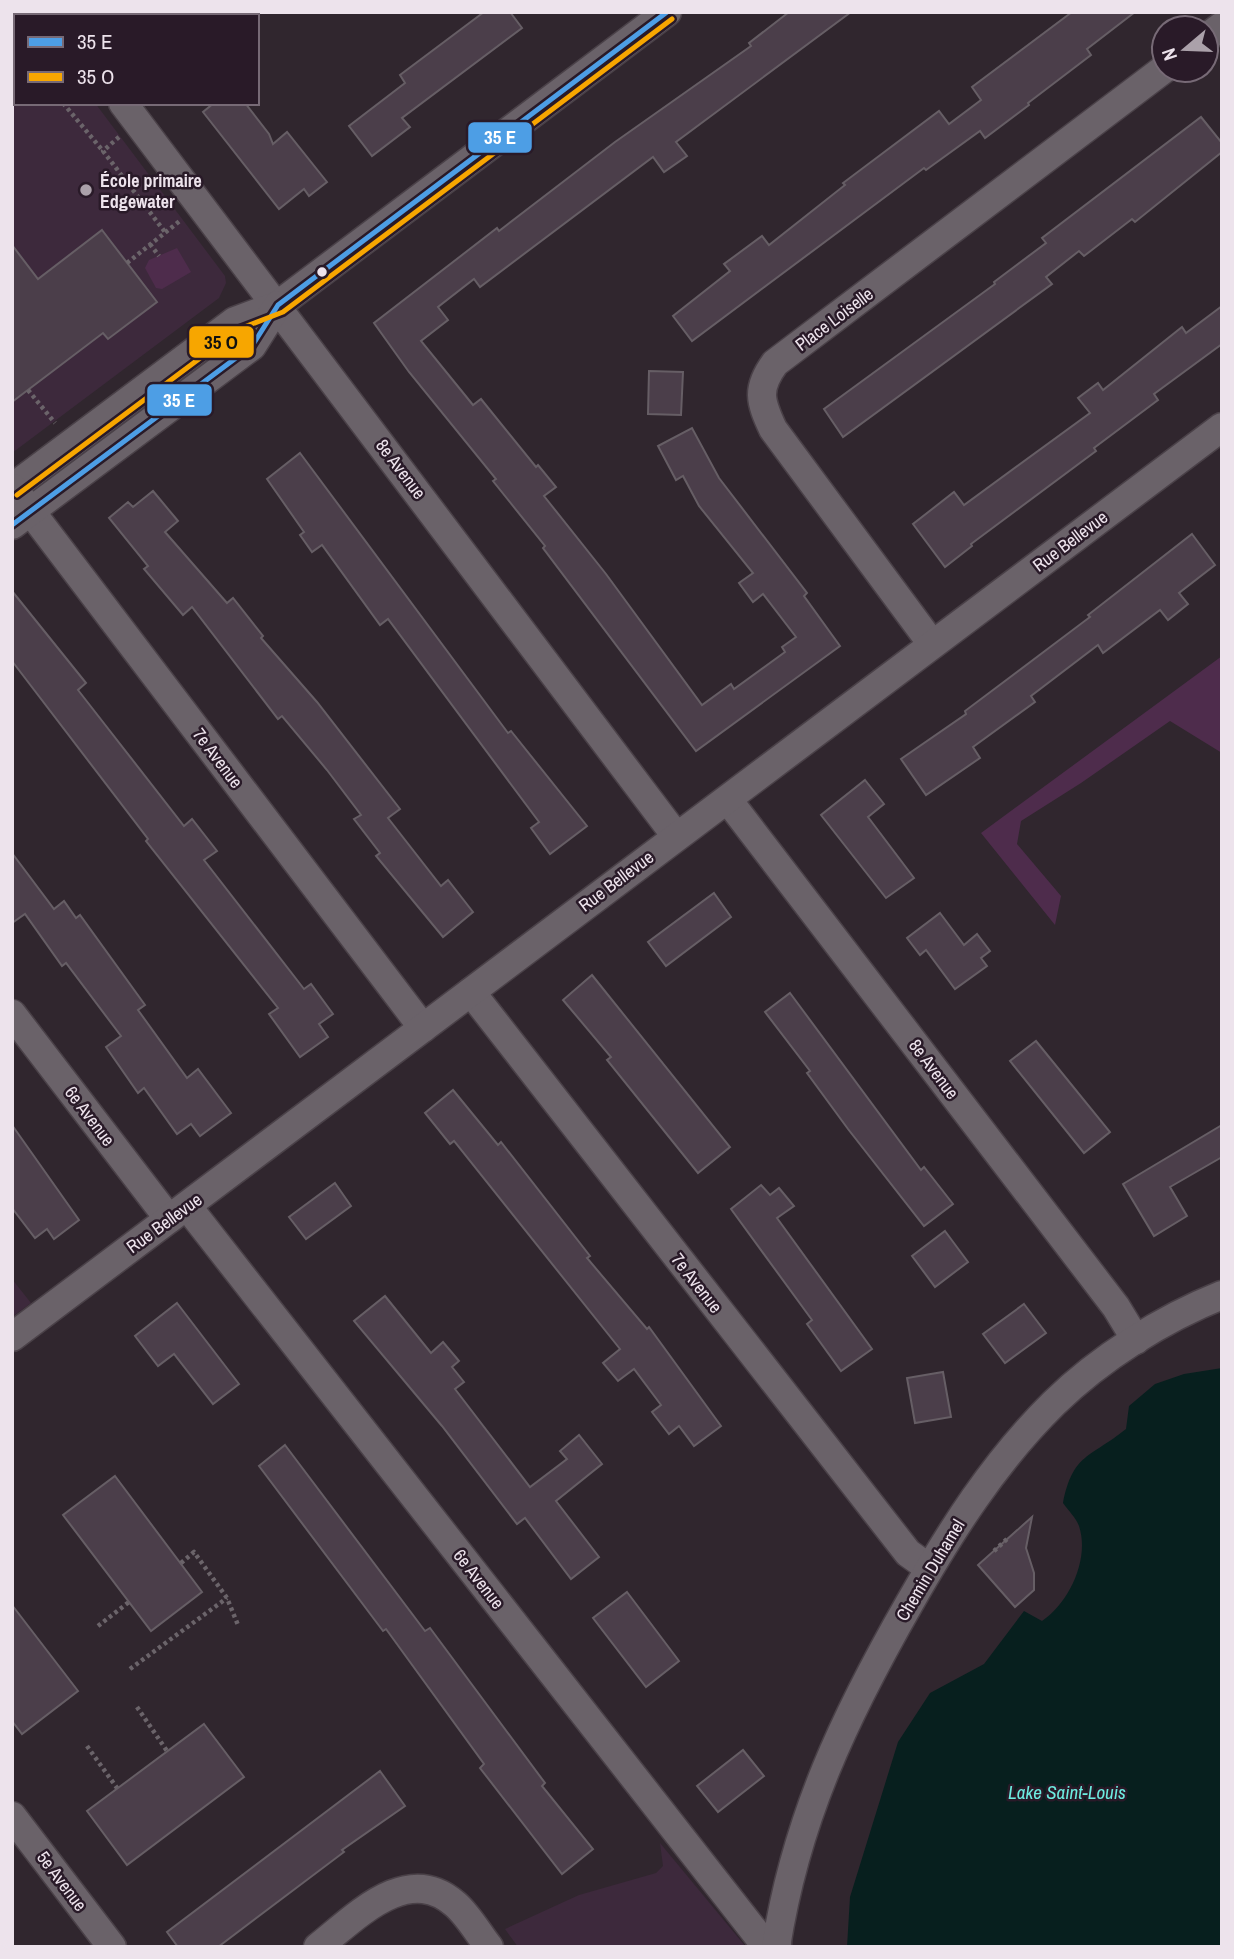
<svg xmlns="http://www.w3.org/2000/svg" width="1234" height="1959" font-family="'Archivo Narrow',sans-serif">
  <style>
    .built { fill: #3d293c }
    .green { fill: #4e2c4c }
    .water { fill: #071f1e }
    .building { fill: #4b3e4a; stroke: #665e65; stroke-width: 2 }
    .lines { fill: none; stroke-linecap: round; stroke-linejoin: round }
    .minor-casing { stroke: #4a4148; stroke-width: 31 }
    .path { stroke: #6b646a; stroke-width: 4.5; stroke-dasharray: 3.5 3.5; stroke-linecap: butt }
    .minor { stroke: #6a6269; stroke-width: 28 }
    .bus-1-casing { stroke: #291a28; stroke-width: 10 }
    .bus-2-casing { stroke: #291a28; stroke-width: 10 }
    .bus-1 { stroke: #4d9ee5; stroke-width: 5 }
    .bus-2 { stroke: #f7a600; stroke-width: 5 }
    .poi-dot { fill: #aba1aa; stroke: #291a28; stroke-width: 2.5 }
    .bus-dot { fill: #ede3ec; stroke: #291a28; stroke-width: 2.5 }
    .labels { text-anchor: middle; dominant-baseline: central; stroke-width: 5; stroke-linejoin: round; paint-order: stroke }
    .poi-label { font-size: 18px; font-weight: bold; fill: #ede3ec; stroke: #291a28; text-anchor: start }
    .street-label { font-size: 18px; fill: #ede3ec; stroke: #291a28 }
    .water-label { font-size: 19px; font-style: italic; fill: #6dece1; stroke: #291a28 }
    .line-badge { stroke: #291a28; stroke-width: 2.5 }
    .badge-label { font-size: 19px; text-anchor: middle; font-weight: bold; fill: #fff }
    .pale-badge-label { font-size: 19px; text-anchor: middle; font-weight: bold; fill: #111 }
  </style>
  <rect width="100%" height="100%" fill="#30262e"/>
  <g class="built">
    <path d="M12,12H26L29,16H16V103H95L225,276L226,283L219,298L12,453Z"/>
    <path d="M12,1279L31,1303L12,1317Z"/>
    <path d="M660,1843L746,1947H518L505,1929L579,1895L656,1873L663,1866Z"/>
  </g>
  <g class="green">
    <path d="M177,248L191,272L162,289L156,288L145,268L149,260Z"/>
    <path d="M1222,656V753L1170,721L1081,783L1021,821L1017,844L1061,896L1055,925L981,833Z"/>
  </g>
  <path class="water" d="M1222,1368V1947H847L850,1897L898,1742L930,1693L984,1664L1024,1611L1042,1621C1069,1603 1090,1559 1079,1526C1076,1518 1068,1510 1063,1503C1073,1453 1090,1458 1126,1429L1129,1406L1155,1384L1184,1374Z"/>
  <g class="building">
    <path d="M484,12H510L522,28L402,118L410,127L372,156L349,126L405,83L400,75Z"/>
    <path d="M789,12H851L676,142L687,156L664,172L653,157L480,287L474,279L438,307L448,320L421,341L473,405L481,399L536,467L538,465L556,487L544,496L606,574L702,705L731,684L734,689L785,652L782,647L796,637L763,594L753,602L739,583L753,573L699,506L683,476L676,480L658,446L692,428L719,478L807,593L804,596L840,646L696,751L543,548L545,546L493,481L496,479L409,372L374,323L497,228L499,231L615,142L751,46L749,43Z"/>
    <path d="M1072,12H1135L1087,49L1091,55L1028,103L1029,105L985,138L980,131L926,170L924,168L692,341L673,316L730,271L724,264L762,236L769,245L845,185L843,183L939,111L949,124L981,100L972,87Z"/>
    <path d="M214,103H245L269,134L273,144L287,132L327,182L309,196L304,189L279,209L203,112Z"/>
    <path d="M1201,117L1222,143V152L1135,222L1132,219L1084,256L1079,251L1046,277L1052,284L843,437L824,409L995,284L994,282L1046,243L1042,238Z"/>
    <path d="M102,230L157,302L108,339L103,333L12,402V245L38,279Z"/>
    <path d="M1222,306V344L1154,394L1158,400L1094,448L1096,451L971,544L972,546L945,567L913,524L954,492L964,505L1090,413L1078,398L1098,383L1103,390L1182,327L1186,333Z"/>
    <path d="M649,371L683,372L681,415L648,414Z"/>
    <path d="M300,453L508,733L511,731L587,826L550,854L531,828L539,822L388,619L380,625L322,545L312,552L300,535L304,532L267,479Z"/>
    <path d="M153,491L178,521L165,532L227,603L233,598L263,636L261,638L317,702L400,809L388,818L441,886L448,880L473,912L443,937L376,856L380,853L354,819L361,815L327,770L282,716L278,719L192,607L183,615L144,569L148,566L109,518L128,502L133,507Z"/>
    <path d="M1192,534L1215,565L1179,593L1188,604L1168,620L1160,610L1103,653L1098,645L1031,696L1035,702L973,747L980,758L926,795L901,759L966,714L965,711L1090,617L1088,615Z"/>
    <path d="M12,591L86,683L78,690L184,826L192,819L217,851L204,860L304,989L311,984L333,1014L319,1024L328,1037L300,1057L269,1014L278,1008L146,841L148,839L12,661Z"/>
    <path d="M865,780L884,804L868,817L914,878L886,898L821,815Z"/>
    <path d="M12,853L54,909L64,901L76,918L80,915L145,1005L138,1010L187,1078L198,1069L231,1113L200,1136L191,1124L177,1134L144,1088L138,1093L106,1047L121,1036L66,963L62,966L25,914L12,923Z"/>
    <path d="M714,893L731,917L666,966L648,942Z"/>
    <path d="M940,913L964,945L977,934L990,951L981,958L987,966L955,989L926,950L920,955L907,938Z"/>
    <path d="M592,975L730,1147L698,1173L607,1060L611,1057L563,1000Z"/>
    <path d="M790,993L921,1170L924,1167L953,1204L924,1226L848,1129L807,1073L810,1071L765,1012Z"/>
    <path d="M1036,1041L1110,1132L1084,1153L1010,1061Z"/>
    <path d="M453,1090L498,1145L501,1142L590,1256L587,1258L647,1329L649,1327L721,1426L694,1446L679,1426L669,1434L652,1412L661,1405L634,1369L618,1381L603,1363L620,1349L454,1141L450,1144L425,1113Z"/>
    <path d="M12,1125L79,1220L54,1239L47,1229L35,1238L12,1208Z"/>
    <path d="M1222,1125V1157L1170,1187L1187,1216L1154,1236L1123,1184Z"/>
    <path d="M335,1183L351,1206L306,1239L289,1217Z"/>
    <path d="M761,1185L770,1195L779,1188L794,1206L777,1218L872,1349L841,1371L807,1324L812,1320L731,1209Z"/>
    <path d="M945,1231L968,1262L935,1287L912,1256Z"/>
    <path d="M385,1296L431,1353L443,1342L459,1361L452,1367L464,1382L455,1389L530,1487L567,1459L560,1451L579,1435L602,1464L556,1501L599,1557L571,1579L525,1518L517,1524L442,1426L354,1321Z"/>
    <path d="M177,1303L239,1384L213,1404L174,1354L158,1366L135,1336Z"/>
    <path d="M1024,1304L1046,1333L1005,1363L983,1334Z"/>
    <path d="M943,1372L951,1417L915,1423L907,1378Z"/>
    <path d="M285,1445L425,1631L430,1628L545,1783L542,1786L593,1849L562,1874L480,1768L484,1764L386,1629L383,1631L259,1466Z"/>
    <path d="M115,1476L202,1592L151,1631L63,1515Z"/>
    <path d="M1032,1517L1026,1548L1034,1573V1590L1015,1607L978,1565Z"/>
    <path d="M627,1592L679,1661L646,1687L593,1618Z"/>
    <path d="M12,1605L78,1691L22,1734L12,1721Z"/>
    <path d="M204,1724L244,1777L127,1865L87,1811Z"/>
    <path d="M743,1750L764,1776L718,1812L697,1786Z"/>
    <path d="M380,1771L405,1806L342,1850L344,1852L218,1947H178L167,1932Z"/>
  </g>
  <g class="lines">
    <g class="minor-casing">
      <g id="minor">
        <path d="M53,12L56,16"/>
        <path d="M87,16L91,12"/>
        <path d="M1206,38L1222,26"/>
        <path d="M123,103L676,836"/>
        <path d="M12,488L235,321L278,305L667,12"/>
        <path d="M13,488L423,1028"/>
        <path d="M12,525L252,346L278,305"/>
        <path d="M932,644L773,429C760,401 756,389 775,363L1164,69"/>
        <path d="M728,800L1116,1307L1136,1340"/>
        <path d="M471,992L908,1553L929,1568"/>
        <path d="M12,1014L169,1219"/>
        <path d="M187,1206L759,1937L777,1944"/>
        <path d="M12,1337L1222,427"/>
        <path d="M12,1816L112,1947"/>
        <path d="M318,1947C356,1917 407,1862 455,1904C468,1915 478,1933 489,1947"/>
        <path d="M776,1947C796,1818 845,1716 909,1604C950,1532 994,1462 1054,1403C1100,1358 1162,1319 1222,1295"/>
      </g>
    </g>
    <g class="path">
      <path d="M12,90L16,88"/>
      <path d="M63,103L103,151"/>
      <path d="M119,137L103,151L165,232"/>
      <path d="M150,244L159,256"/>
      <path d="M127,263L181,220"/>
      <path d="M28,390L55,423"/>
      <path d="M994,1551L1007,1539"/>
      <path d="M181,1563L194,1552L227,1598L238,1625"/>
      <path d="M98,1626L129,1602"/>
      <path d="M130,1669L227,1598"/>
      <path d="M137,1707L167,1751"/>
      <path d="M87,1746L117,1788"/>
    </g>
    <use href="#minor" class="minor"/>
    <g class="bus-1-casing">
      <path id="bus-1" d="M12,525L252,346L278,305L667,12"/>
    </g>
    <g class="bus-2-casing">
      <path id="bus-2" d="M17,495L239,329L283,312L672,19"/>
    </g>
    <use href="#bus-1" class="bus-1"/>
    <use href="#bus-2" class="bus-2"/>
  </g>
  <circle class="poi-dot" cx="86" cy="190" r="7"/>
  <circle class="bus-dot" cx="322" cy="272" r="6"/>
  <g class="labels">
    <g class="poi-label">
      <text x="100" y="180">École primaire<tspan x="100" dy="21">Edgewater</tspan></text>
    </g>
    <g class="street-label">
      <text transform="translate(834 319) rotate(-37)">Place Loiselle</text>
      <text transform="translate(401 469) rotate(53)">8e Avenue</text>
      <text transform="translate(1070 541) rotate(-37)">Rue Bellevue</text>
      <text transform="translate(218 758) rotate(53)">7e Avenue</text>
      <text transform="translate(616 881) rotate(-37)">Rue Bellevue</text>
      <text transform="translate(934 1069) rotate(53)">8e Avenue</text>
      <text transform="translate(90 1116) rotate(53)">6e Avenue</text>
      <text transform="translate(164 1223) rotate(-36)">Rue Bellevue</text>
      <text transform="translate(697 1283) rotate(52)">7e Avenue</text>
      <text transform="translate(930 1570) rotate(-59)">Chemin Duhamel</text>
      <text transform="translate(479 1579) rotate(52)">6e Avenue</text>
      <text transform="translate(62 1881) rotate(53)">5e Avenue</text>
    </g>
    <g class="water-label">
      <text x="1067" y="1792">Lake Saint-Louis</text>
    </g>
  </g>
  <g class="line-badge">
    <rect x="467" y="121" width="66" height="33" rx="7" fill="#4d9ee5"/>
    <rect x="188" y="325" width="67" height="34" rx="7" fill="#f7a600"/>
    <rect x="146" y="383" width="67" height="34" rx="7" fill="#4d9ee5"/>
  </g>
  <g class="badge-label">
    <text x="500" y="144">35 E</text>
    <text x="179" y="407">35 E</text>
  </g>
  <g class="pale-badge-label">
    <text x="221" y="349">35 O</text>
  </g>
  <rect width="1234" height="1959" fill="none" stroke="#ede3ec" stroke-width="28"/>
  <rect x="14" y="14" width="245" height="91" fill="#291a28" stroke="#776a76" stroke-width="2"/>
  <rect x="28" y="37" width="35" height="10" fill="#4d9ee5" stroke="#776a76" stroke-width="2"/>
  <text x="77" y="49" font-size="21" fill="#ede3ec">35 E</text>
  <rect x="28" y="72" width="35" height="10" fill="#f7a600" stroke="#776a76" stroke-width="2"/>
  <text x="77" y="84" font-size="21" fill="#ede3ec">35 O</text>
  <g transform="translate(1185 49) rotate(251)"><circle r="33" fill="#291a28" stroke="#776a76" stroke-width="2"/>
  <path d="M0-5L12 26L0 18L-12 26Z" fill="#aba1aa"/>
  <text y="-10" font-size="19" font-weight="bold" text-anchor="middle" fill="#ede3ec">N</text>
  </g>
</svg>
